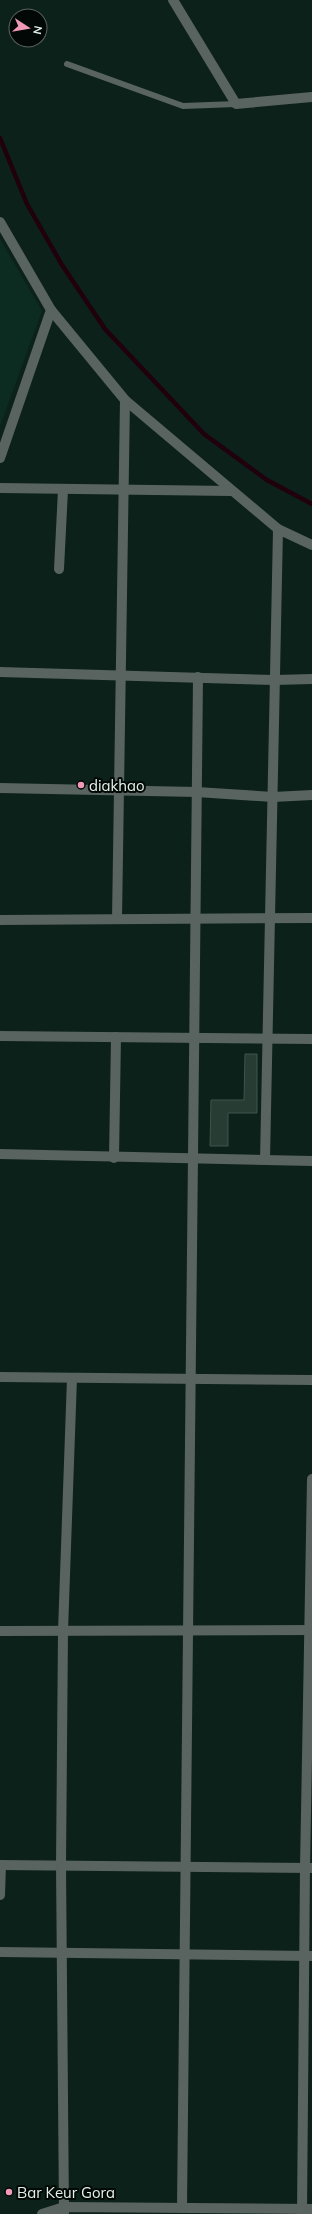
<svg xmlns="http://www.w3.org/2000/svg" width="312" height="2214" font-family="Mulish,sans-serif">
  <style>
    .built { fill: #0c2b21 }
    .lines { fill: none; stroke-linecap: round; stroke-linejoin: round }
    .stream { stroke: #21000d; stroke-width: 4.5 }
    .building { fill: #273d34; stroke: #3e554c }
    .service { stroke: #59635f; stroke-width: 6 }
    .minor { stroke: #59635f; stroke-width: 10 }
    .tertiary { stroke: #59635f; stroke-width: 10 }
    .poi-dot { fill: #f09ab7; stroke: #020805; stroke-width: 1.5 }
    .labels { text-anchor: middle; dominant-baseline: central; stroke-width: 4; stroke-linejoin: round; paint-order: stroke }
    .poi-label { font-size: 15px; fill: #e4f1eb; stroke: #020805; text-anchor: start }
  </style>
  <rect width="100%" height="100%" fill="#0b2119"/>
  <path class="built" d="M0,239L42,311L0,426Z"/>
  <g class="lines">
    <path class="stream" d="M0,138L27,204L62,265L105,329L204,434L267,480L312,504"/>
  </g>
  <path class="building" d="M245,1054H257V1113H228V1146H210L211,1100H244Z"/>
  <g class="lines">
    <path class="service" d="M67,64L183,106L236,104"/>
    <g class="minor">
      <path d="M173,0L236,104L312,97"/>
      <path d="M0,222L51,310L0,458"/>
      <path d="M51,310L125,400L278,529L312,545"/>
      <path d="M0,488L231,491"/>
      <path d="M59,569L63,490"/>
      <path d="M0,672L275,680L312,679"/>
      <path d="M0,788L197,792L273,797L312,795"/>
      <path d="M117,919L125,400"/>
      <path d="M0,920L312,918"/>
      <path d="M0,1036L312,1039"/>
      <path d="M0,1154L312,1161"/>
      <path d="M114,1158L116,1037"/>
      <path d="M265,1160L278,529"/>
      <path d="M0,1377L312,1380"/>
      <path d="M0,1631L312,1630"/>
      <path d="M0,1865L312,1868"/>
      <path d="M0,1895L1,1865"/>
      <path d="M0,1952L312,1956"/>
      <path d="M64,2214L61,1865L63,1631L72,1378"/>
      <path d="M302,2214L305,1868L312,1479"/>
    </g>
    <g class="tertiary">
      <path d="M182,2208L198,677"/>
      <path d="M42,2214L64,2207L312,2209"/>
    </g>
  </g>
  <g class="poi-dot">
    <circle cx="81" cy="785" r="4"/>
    <circle cx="9" cy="2192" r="4"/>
  </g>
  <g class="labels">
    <g class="poi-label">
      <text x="89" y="785">diakhao</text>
      <text x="17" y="2192">Bar Keur Gora</text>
    </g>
  </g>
  <g transform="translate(28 28) rotate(102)"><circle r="19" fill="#020805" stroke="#5c6561"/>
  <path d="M0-3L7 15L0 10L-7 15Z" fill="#f09ab7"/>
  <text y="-6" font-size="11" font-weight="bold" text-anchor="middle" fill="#e4f1eb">N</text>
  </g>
</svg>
